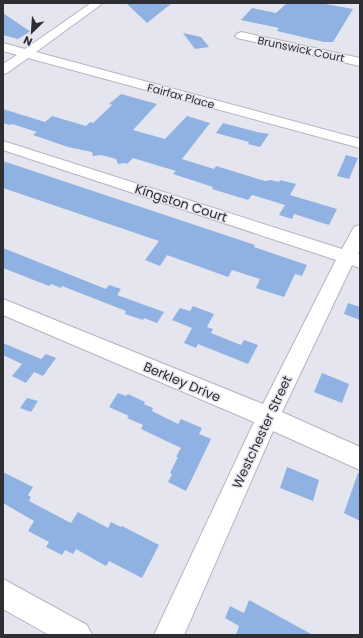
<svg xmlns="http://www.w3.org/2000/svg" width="363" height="638" font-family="Poppins,sans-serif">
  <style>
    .building { fill: #90b2e2 }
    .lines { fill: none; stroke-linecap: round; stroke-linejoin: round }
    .minor-casing { stroke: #b4b5be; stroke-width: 2 }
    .minor { fill: #fff; fill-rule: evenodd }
    .labels { text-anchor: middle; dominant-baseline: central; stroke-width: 3; stroke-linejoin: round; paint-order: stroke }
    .far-street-label { font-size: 11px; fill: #2e2f32; stroke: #e4e5ee }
    .street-label { font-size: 13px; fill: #2e2f32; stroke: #e4e5ee }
  </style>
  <rect width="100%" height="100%" fill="#e4e5ee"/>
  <g class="building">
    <path d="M126,3H172L147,23Z"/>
    <path d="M287,3H320L353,9L333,42H324L277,31L279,28L241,20L252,8L276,13Z"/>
    <path d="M3,13L28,30L31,31L18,39L3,35Z"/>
    <path d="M183,33L201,37L209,47L195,49Z"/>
    <path d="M121,94L157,104L133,130L165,139L187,116L210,123L182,159L214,169L216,166L265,181L271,180L279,182L280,180L296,184L290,195L337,209L329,225L294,214L292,219L279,215L285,205L252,195L248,200L212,189L213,187L173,174L176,171L133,158L127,164L124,163L118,164L116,159L101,155L93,156L92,152L68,147L33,135L37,132L12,124L10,125L3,123V109L45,122L52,116L86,126L90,122L93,123L112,105L109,104Z"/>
    <path d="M223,123L257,132L269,134L260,147L248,144L249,142L216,133Z"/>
    <path d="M346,155L358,158L349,179L337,176Z"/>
    <path d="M3,161L255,245L254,247L307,265L302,276L295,274L284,297L256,288L260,279L232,270L228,277L167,255L160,266L145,260L159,241L3,188Z"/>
    <path d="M3,248L106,289L109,285L121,289L117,295L164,312L157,323L144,318L143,320L125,314L126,311L62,286L61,288L51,284L49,286L3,268Z"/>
    <path d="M348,303L360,307V320L344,314Z"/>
    <path d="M193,306L214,314L207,327L213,329L211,333L241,345L244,340L258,345L248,364L198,344L196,348L184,343L192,328L172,320L180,308L190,311Z"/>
    <path d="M3,343L41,359L46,354L56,358L43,376L34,372L26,383L12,376L22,364L3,355Z"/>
    <path d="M322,373L349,384L342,403L314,392Z"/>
    <path d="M118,393L126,396L128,394L145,402L144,404L153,408L152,411L178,424L181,419L202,428L199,434L211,439L186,491L168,482L172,474L170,473L178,457H176L181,448L141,429L143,425L127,418L129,416L109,407Z"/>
    <path d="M27,398L38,401L31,412L20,408Z"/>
    <path d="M287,467L319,480L313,501L280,488Z"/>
    <path d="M3,472L33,487L28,495L31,497L29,501L71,523L78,512L108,528L111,522L121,527L122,526L159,545L142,578L109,561L106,566L76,549L73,554L65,550L62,555L46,547L49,542L28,531L34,521L3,503Z"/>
    <path d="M358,473H360V521L344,513Z"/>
    <path d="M249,600L313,635H236L239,626L225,618L230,606L244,613Z"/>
  </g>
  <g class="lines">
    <g class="minor-casing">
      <g id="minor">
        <path d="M91,3H103L36,52L360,139V148L28,58L7,73L3,74V64L17,55L3,51V43L25,49Z"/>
        <path d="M241,32L360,58V66L237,38L235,36L237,34Z"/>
        <path d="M3,141L342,249L354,227L360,225V249L358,254H360V268L352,265L282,412L360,447V470L273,431L184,635H154L254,422L3,315V299L263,404L336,260L3,150Z"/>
        <path d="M3,579L87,625L92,635H49L3,609Z"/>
      </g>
    </g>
    <use href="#minor" class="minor"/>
  </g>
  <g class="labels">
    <g class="far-street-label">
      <text transform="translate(301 49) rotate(12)">Brunswick Court</text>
      <text transform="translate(181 96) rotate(15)">Fairfax Place</text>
    </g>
    <g class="street-label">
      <text transform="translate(181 203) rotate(18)">Kingston Court</text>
      <text transform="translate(182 382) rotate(23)">Berkley Drive</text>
      <text transform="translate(262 432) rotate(-65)">Westchester Street</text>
    </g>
  </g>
  <rect width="363" height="638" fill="none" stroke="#2e2f32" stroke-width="8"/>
  <g transform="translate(32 32) rotate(205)" stroke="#e4e5ee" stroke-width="3" paint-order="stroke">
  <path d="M0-3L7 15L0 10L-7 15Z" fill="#2e2f32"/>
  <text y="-6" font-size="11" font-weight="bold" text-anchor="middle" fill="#2e2f32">N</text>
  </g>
</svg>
